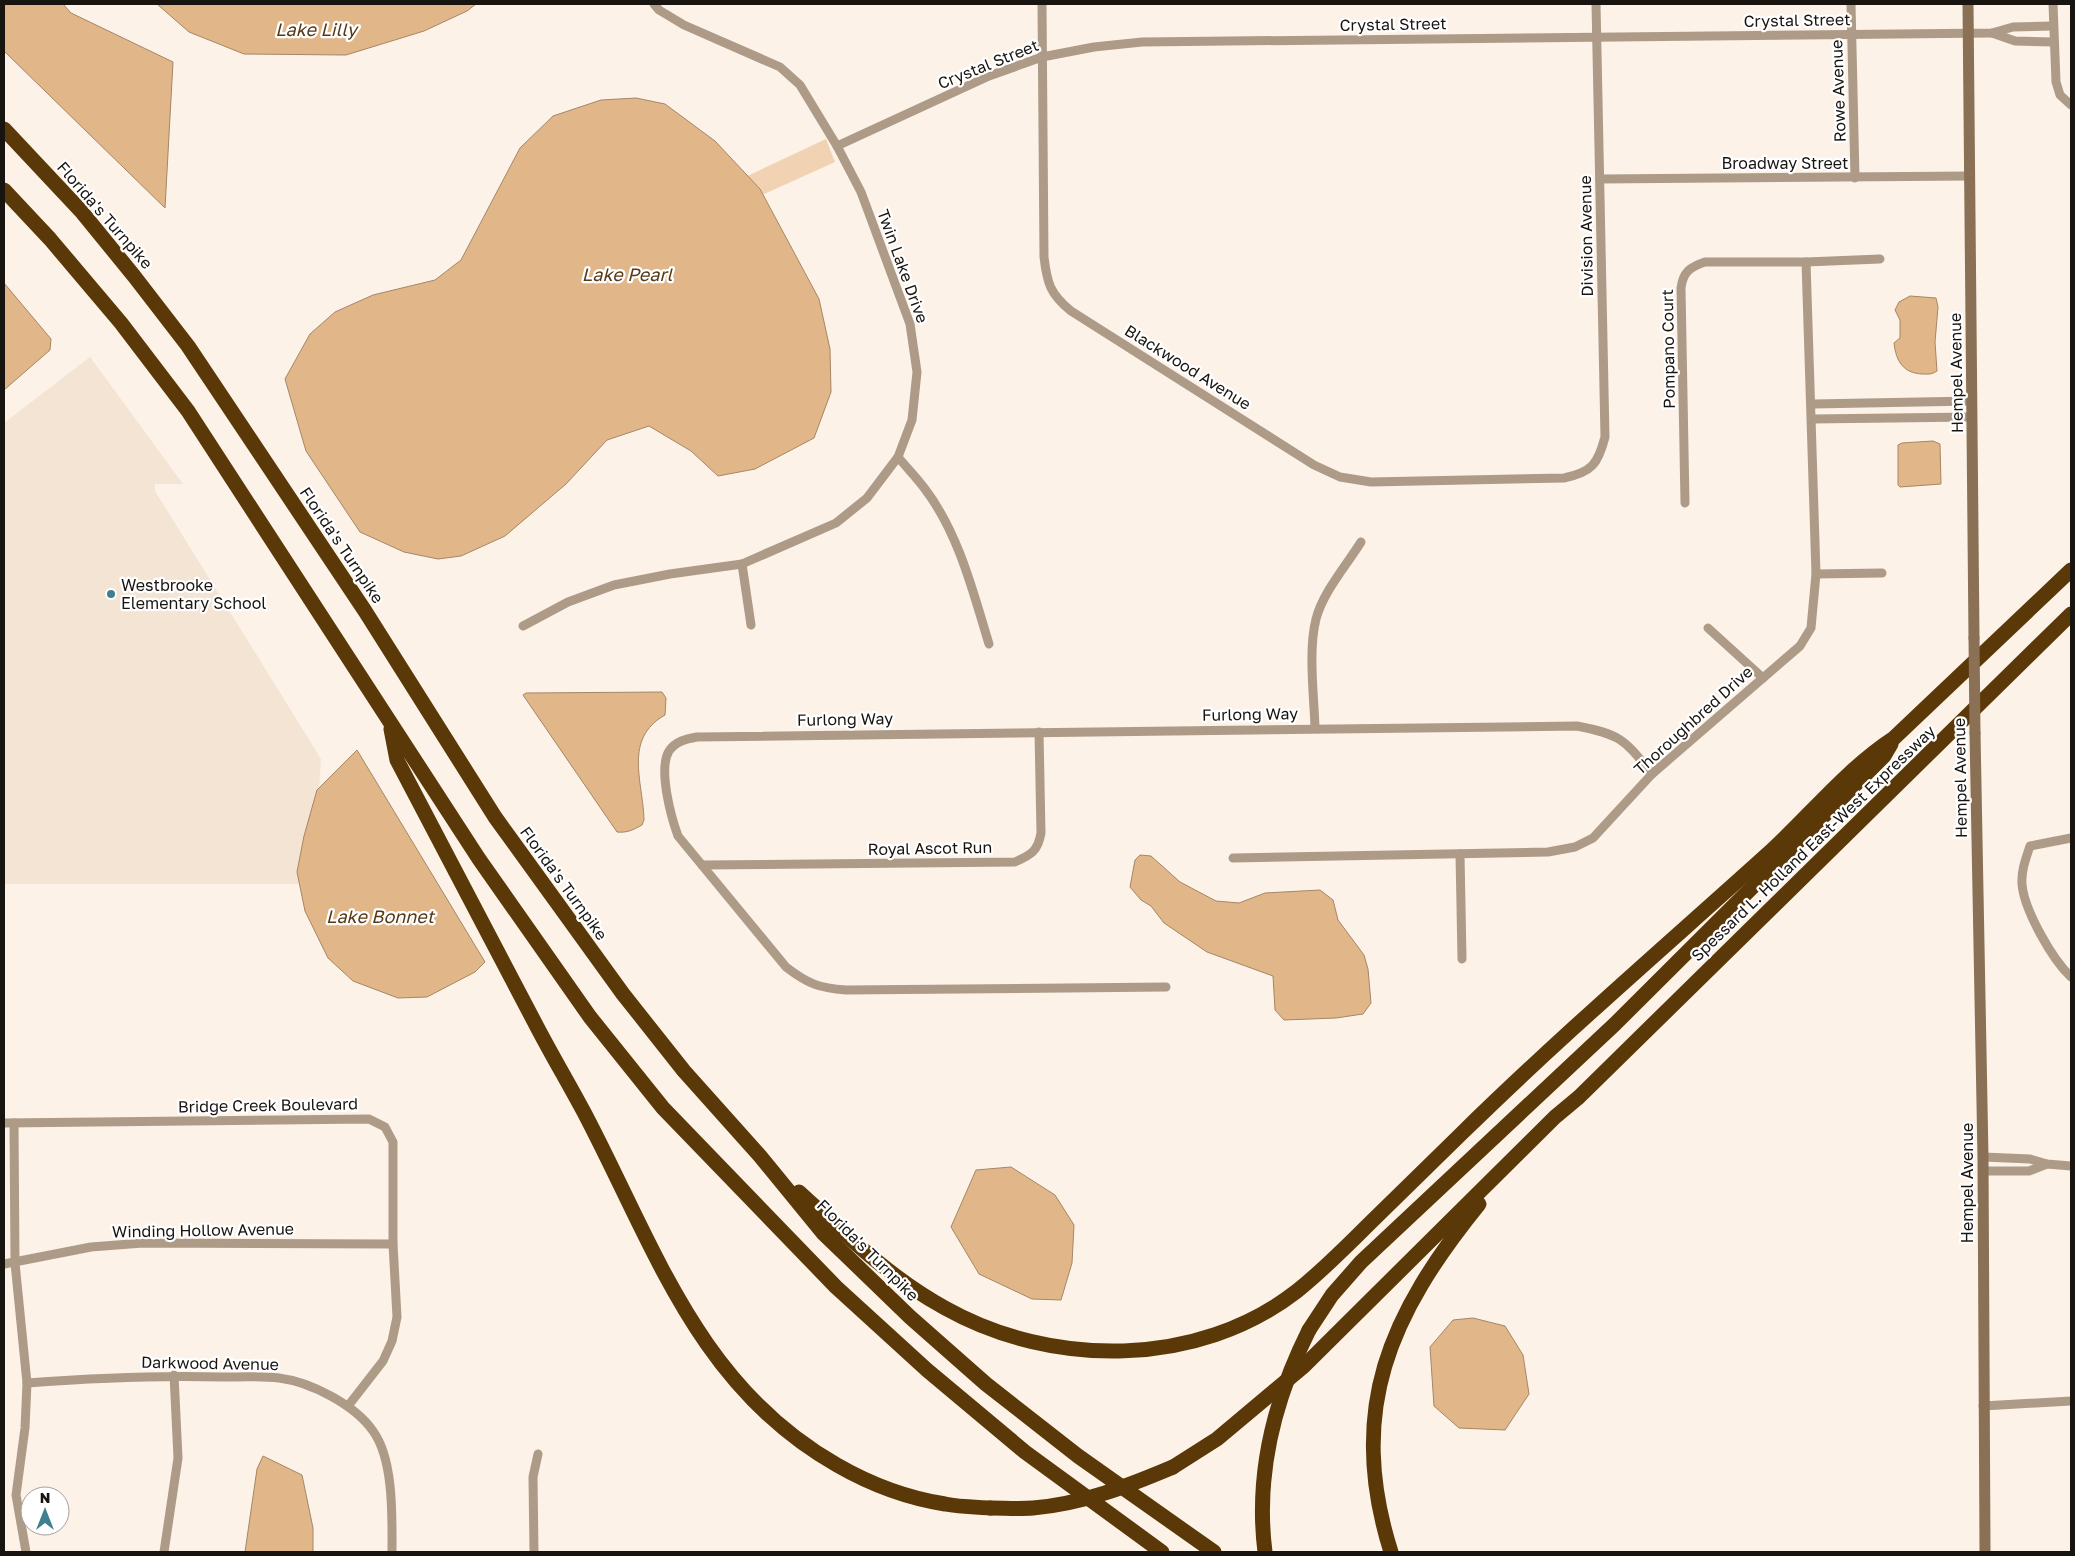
<svg xmlns="http://www.w3.org/2000/svg" width="2075" height="1556" font-family="'Golos Text',sans-serif">
  <style>
    .built { fill: #f3e4d4 }
    .green { fill: #f1d2b2 }
    .water { fill: #e1b78a; stroke: #a58666 }
    .lines { fill: none; stroke-linecap: round; stroke-linejoin: round }
    .street { stroke: #ad9b88; stroke-width: 9 }
    .secondary { stroke: #8a7054; stroke-width: 11 }
    .highway { stroke: #5b3808; stroke-width: 15 }
    .secondary-bridge { stroke: #8a7054; stroke-width: 11 }
    .highway-bridge { stroke: #5b3808; stroke-width: 15 }
    .poi-dot { fill: #3e7f91; stroke: #fff; stroke-width: 2 }
    .labels { text-anchor: middle; dominant-baseline: central; stroke-width: 4.5; stroke-linejoin: round; paint-order: stroke }
    .street-label { font-size: 16px; fill: #181511; stroke: #fff }
    .poi-label { font-size: 16px; fill: #181511; stroke: #fff; text-anchor: start }
    .water-label { font-size: 18px; font-style: italic; fill: #563916; stroke: #fff }
  </style>
  <rect width="100%" height="100%" fill="#fcf2e8"/>
  <path class="built" d="M90,357L183,484H155V491L321,759L313,884H4V423Z"/>
  <path class="green" d="M826,139L835,162L733,208L724,187Z"/>
  <g class="water">
    <path d="M4,4H63L71,13L173,62L165,208L4,51Z"/>
    <path d="M157,4H476L467,11L424,31L346,55L244,54L189,32Z"/>
    <path d="M636,98L665,104L715,141L760,189L819,299L830,349L831,392L814,438L755,469L718,476L691,451L649,426L607,440L566,484L505,536L461,556L438,559L404,552L360,532L306,451L285,379L310,334L335,312L373,295L435,280L461,260L520,148L553,116L601,100Z"/>
    <path d="M4,283L51,339L50,350L4,390Z"/>
    <path d="M1910,296L1936,298L1938,307L1935,342L1937,371C1931,375 1928,374 1922,374C1903,373 1896,361 1894,343L1900,338V320L1895,310L1899,302Z"/>
    <path d="M1933,441L1940,444L1941,484L1900,487L1898,485V445L1902,443Z"/>
    <path d="M662,692L666,698L665,715C623,739 643,781 644,820L642,825C633,830 627,833 617,832L523,695L526,693Z"/>
    <path d="M357,750L485,962L475,972L427,997L398,998L353,981L328,958L305,911L297,872L304,836L317,790Z"/>
    <path d="M1140,855L1151,856L1180,882L1216,901L1239,903L1265,893L1320,890L1333,900L1338,920L1364,955L1368,969L1371,1003L1363,1014L1336,1018L1284,1020L1275,1010L1273,976L1207,952L1164,923L1151,906L1141,900L1130,887L1135,860Z"/>
    <path d="M1011,1167L1055,1195L1074,1225L1072,1263L1061,1300L1032,1299L979,1274L951,1227L976,1170Z"/>
    <path d="M1473,1318L1505,1326L1523,1355L1529,1394L1505,1430L1459,1428L1434,1406L1430,1347L1453,1320Z"/>
    <path d="M263,1456L302,1475L313,1528V1552H245L257,1469Z"/>
  </g>
  <g class="lines">
    <g class="street">
      <path d="M1042,4L1044,257C1047,283 1050,294 1071,311L1314,465L1340,477L1371,482L1564,478C1592,472 1598,464 1605,437L1596,4"/>
      <path d="M1851,4L1855,178"/>
      <path d="M2053,4L2056,82L2060,95L2071,105"/>
      <path d="M1992,33L2015,41L2053,42"/>
      <path d="M837,146L989,76L1042,57L1094,47L1142,42L1992,33L2013,27L2053,26"/>
      <path d="M1600,179L1970,176"/>
      <path d="M1813,404L1972,401"/>
      <path d="M1812,419L1972,417"/>
      <path d="M898,457C907,468 917,478 925,489C959,534 973,592 989,644"/>
      <path d="M1685,503L1681,288C1683,272 1690,267 1705,262H1806L1880,259"/>
      <path d="M742,564L751,625"/>
      <path d="M1816,574L1882,573"/>
      <path d="M523,626L568,602L614,585L670,574L742,564L836,523L867,498L898,457L912,420L917,372L910,324L861,192L837,146L800,85L780,67L684,25L659,10L654,4"/>
      <path d="M1708,628L1763,678"/>
      <path d="M1315,728C1314,695 1308,651 1316,619C1323,592 1346,566 1361,542"/>
      <path d="M2071,838L2030,846C2026,858 2021,871 2022,884C2024,910 2052,959 2071,977"/>
      <path d="M1460,854L1462,959"/>
      <path d="M1233,858L1548,852L1575,847L1593,838L1652,774L1800,646L1811,628L1816,574L1806,262"/>
      <path d="M702,865L1015,862C1031,855 1038,851 1041,833L1039,732"/>
      <path d="M1166,987L846,990C819,988 808,984 786,967L678,836C671,817 658,769 669,751C676,741 686,739 697,737L1577,726C1622,735 1624,739 1652,774"/>
      <path d="M4,1123L369,1119L385,1127L393,1142V1244L397,1317L392,1341L383,1361L348,1406"/>
      <path d="M14,1123L15,1263L27,1383L25,1428L16,1495L26,1552"/>
      <path d="M1983,1157L2030,1159L2047,1164L2071,1166"/>
      <path d="M1983,1171H2029L2047,1164"/>
      <path d="M4,1264L91,1247L143,1243L393,1244"/>
      <path d="M27,1383C92,1378 157,1375 223,1377C241,1377 261,1376 279,1378C311,1382 355,1405 373,1431C394,1460 392,1517 392,1552"/>
      <path d="M1983,1406L2071,1401"/>
      <path d="M164,1552L178,1458L174,1375"/>
      <path d="M534,1552L533,1477L538,1454"/>
    </g>
    <g class="secondary">
      <path d="M1968,4L1974,638"/>
      <path d="M1975,733L1983,1157L1985,1552"/>
    </g>
    <g class="highway">
      <path d="M4,129L81,211L134,276L188,346L365,611L495,817L623,994L684,1071L760,1156L823,1233L910,1317L986,1384L1078,1456L1214,1552"/>
      <path d="M4,190L50,239L121,323L188,411L479,859L590,1017L663,1108L836,1287L927,1370L1025,1452L1162,1552"/>
      <path d="M391,729L397,760C443,847 488,935 535,1023C551,1054 569,1084 586,1116C655,1248 699,1387 837,1465C870,1484 907,1498 945,1504C960,1507 975,1507 990,1508"/>
      <path d="M799,1192C845,1234 890,1278 945,1308C1052,1368 1198,1368 1297,1291C1322,1271 1345,1248 1368,1225C1399,1195 1430,1164 1461,1134C1562,1035 1668,944 1772,850C1812,813 1848,768 1894,738L2071,570"/>
      <path d="M1309,1330L1332,1295L1361,1262L1615,1024L1884,756L1891,744"/>
      <path d="M1173,1467L1217,1439L1304,1366L1555,1117L1579,1097L2071,614"/>
      <path d="M1391,1552C1346,1410 1390,1314 1479,1204"/>
    </g>
    <path class="secondary-bridge" d="M1974,638L1975,733"/>
    <g class="highway-bridge">
      <path d="M990,1508C1004,1508 1019,1509 1033,1508C1082,1504 1128,1486 1173,1467"/>
      <path d="M1265,1552C1255,1473 1274,1400 1309,1330"/>
    </g>
  </g>
  <circle class="poi-dot" cx="111" cy="594" r="5"/>
  <g class="labels">
    <g class="street-label">
      <text transform="translate(1797 20) rotate(-1)">Crystal Street</text>
      <text transform="translate(1393 24) rotate(-1)">Crystal Street</text>
      <text transform="translate(988 64) rotate(-22)">Crystal Street</text>
      <text transform="translate(1838 91) rotate(-92)">Rowe Avenue</text>
      <text x="1785" y="163">Broadway Street</text>
      <text transform="translate(105 215) rotate(49)">Florida's Turnpike</text>
      <text transform="translate(1586 236) rotate(-91)">Division Avenue</text>
      <text transform="translate(903 266) rotate(70)">Twin Lake Drive</text>
      <text transform="translate(1668 349) rotate(-91)">Pompano Court</text>
      <text transform="translate(1188 367) rotate(32)">Blackwood Avenue</text>
      <text transform="translate(1956 373) rotate(-91)">Hempel Avenue</text>
      <text transform="translate(342 545) rotate(56)">Florida's Turnpike</text>
      <text transform="translate(1250 714) rotate(-1)">Furlong Way</text>
      <text transform="translate(845 719) rotate(-1)">Furlong Way</text>
      <text transform="translate(1693 720) rotate(-42)">Thoroughbred Drive</text>
      <text transform="translate(1960 778) rotate(-91)">Hempel Avenue</text>
      <text transform="translate(1813 843) rotate(-44)">Spessard L. Holland East-West Expressway</text>
      <text transform="translate(930 848) rotate(-1)">Royal Ascot Run</text>
      <text transform="translate(564 883) rotate(54)">Florida's Turnpike</text>
      <text transform="translate(268 1105) rotate(-1)">Bridge Creek Boulevard</text>
      <text transform="translate(1967 1183) rotate(-90)">Hempel Avenue</text>
      <text transform="translate(203 1230) rotate(-1)">Winding Hollow Avenue</text>
      <text transform="translate(868 1250) rotate(45)">Florida's Turnpike</text>
      <text transform="translate(210 1363) rotate(1)">Darkwood Avenue</text>
    </g>
    <g class="poi-label">
      <text x="121" y="585">Westbrooke<tspan x="121" dy="18">Elementary School</tspan></text>
    </g>
    <g class="water-label">
      <text x="316" y="29">Lake Lilly</text>
      <text x="627" y="274">Lake Pearl</text>
      <text x="380" y="916">Lake Bonnet</text>
    </g>
  </g>
  <rect width="2075" height="1556" fill="none" stroke="#181511" stroke-width="10"/>
  <g transform="translate(45 1511)"><circle r="24" fill="#ffffff" stroke="#a3a1a0"/>
  <path d="M0-4L9 19L0 12L-9 19Z" fill="#3e7f91"/>
  <text y="-8" font-size="14" font-weight="bold" text-anchor="middle" fill="#181511">N</text>
  </g>
</svg>
